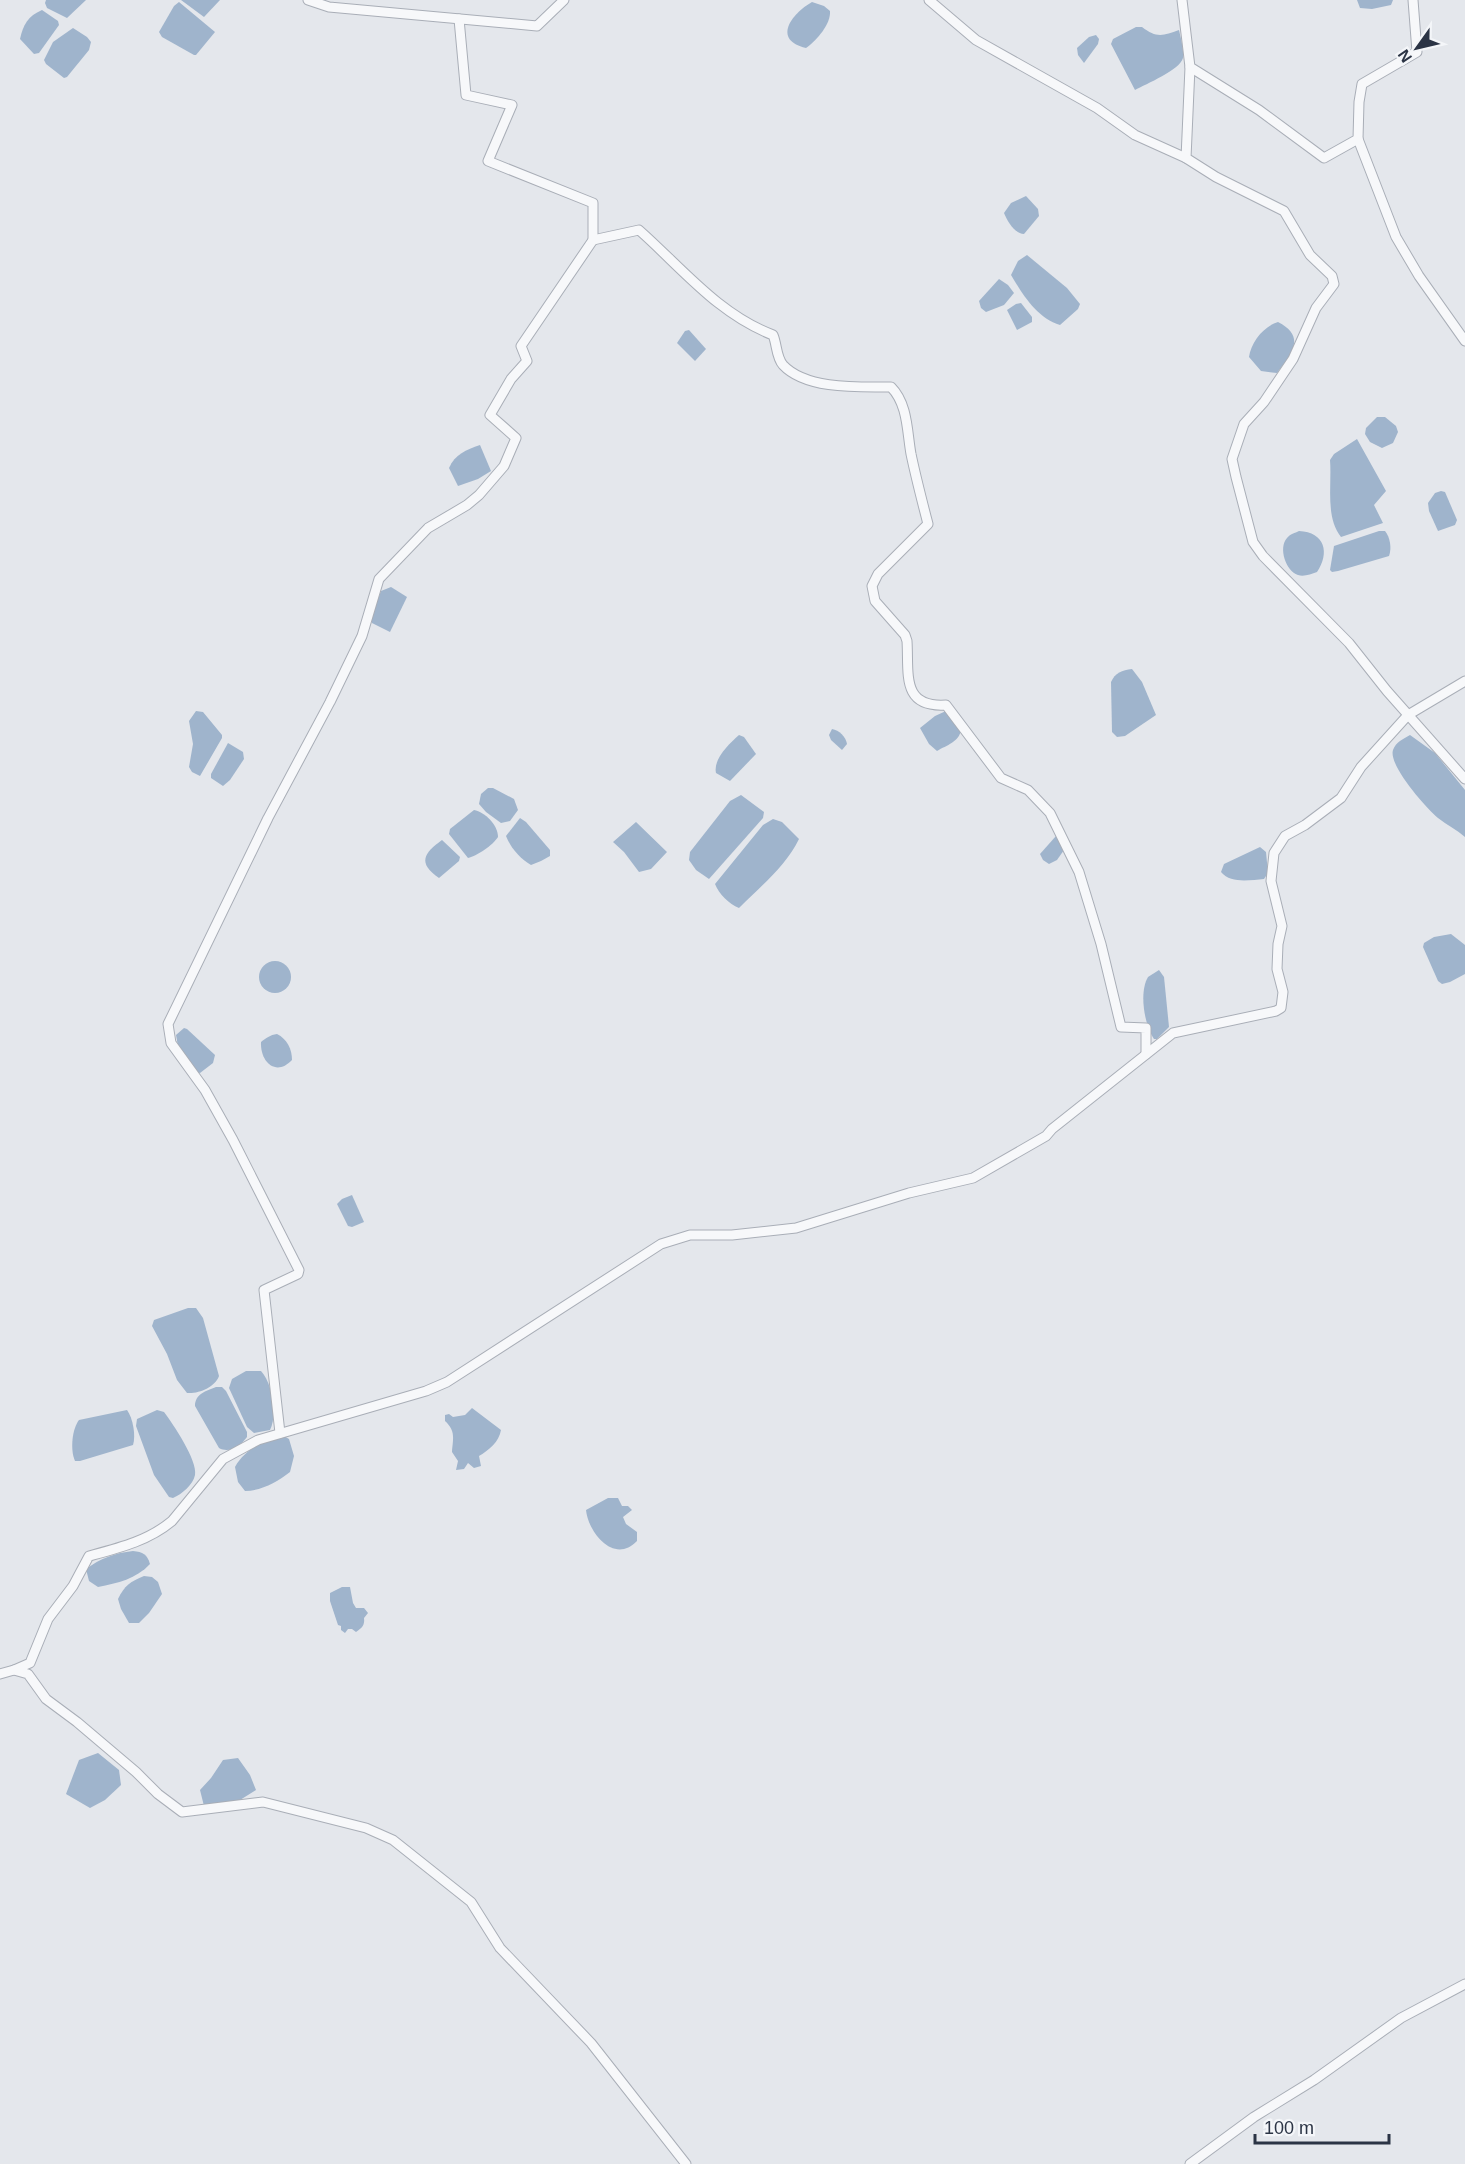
<svg xmlns="http://www.w3.org/2000/svg" width="1465" height="2164" font-family="Helvetica,sans-serif">
  <style>
    .water { fill: #9fb4cc }
    .lines { fill: none; stroke-linecap: round; stroke-linejoin: round }
    .minor-casing { stroke: #a9aeb7; stroke-width: 11 }
    .minor { stroke: #f7f8fa; stroke-width: 9 }
  </style>
  <rect width="100%" height="100%" fill="#e4e7ec"/>
  <g class="water">
    <path d="M46,0H86L67,18L47,8L45,3Z"/>
    <path d="M181,0H220L204,17Z"/>
    <path d="M1357,0H1393L1391,5L1372,9L1360,8Z"/>
    <path d="M179,2L215,32L196,55H194L162,37L159,32L174,6Z"/>
    <path d="M812,2L824,6L830,11C831,24 817,40 806,48C772,40 791,14 812,2Z"/>
    <path d="M42,10L58,21L59,25L39,53L34,54L20,39C23,25 28,16 42,10Z"/>
    <path d="M1136,27H1142C1156,38 1163,36 1179,30C1181,39 1184,50 1183,58C1180,70 1146,84 1135,90L1111,44L1113,39Z"/>
    <path d="M73,28L87,37L91,42L89,50L67,77L64,78L46,64L44,60L53,42Z"/>
    <path d="M1096,35L1099,39L1098,44L1084,63L1078,55L1077,48L1089,37Z"/>
    <path d="M1026,196L1038,209L1039,216L1024,234C1014,233 1008,222 1004,213L1011,203Z"/>
    <path d="M1027,255L1067,288L1080,304L1078,309L1060,325C1037,318 1023,295 1011,275L1018,261Z"/>
    <path d="M999,279L1008,285L1014,293L1004,305L986,312L981,308L979,301Z"/>
    <path d="M1021,303L1032,317V322L1017,330L1007,310L1016,304Z"/>
    <path d="M1278,322C1307,337 1291,354 1277,373L1261,371L1249,357C1251,342 1264,326 1278,322Z"/>
    <path d="M689,330L706,349L695,361L677,343L685,331Z"/>
    <path d="M1377,417H1385L1396,426L1398,432L1393,443L1382,448L1370,442L1365,434L1366,428Z"/>
    <path d="M1357,439L1386,491L1374,505L1383,523L1341,537C1325,517 1332,485 1330,460L1334,454Z"/>
    <path d="M480,445L491,471L478,479L458,486L449,468C455,454 466,450 480,445Z"/>
    <path d="M1441,491L1445,492L1457,520L1455,525L1438,531L1429,511L1428,503L1435,493Z"/>
    <path d="M1299,531C1325,532 1330,553 1317,572C1311,574 1304,577 1298,575C1286,571 1278,548 1287,538C1290,534 1295,533 1299,531Z"/>
    <path d="M1379,531H1385C1390,537 1392,548 1389,556L1338,571L1332,572L1330,570L1334,546Z"/>
    <path d="M391,587L407,597L390,632L372,623V616L381,591Z"/>
    <path d="M1132,669L1142,682L1156,715L1125,736L1117,737L1112,732L1111,682C1115,673 1122,670 1132,669Z"/>
    <path d="M196,711L203,712L222,735V738L200,776L192,772L189,767L193,744L189,721Z"/>
    <path d="M946,711L961,730C959,742 947,745 937,751L929,744L920,728L935,716Z"/>
    <path d="M832,729C839,730 846,737 847,744L842,750L831,740L829,735Z"/>
    <path d="M739,735L744,737L756,754L730,781L716,773C713,759 729,744 739,735Z"/>
    <path d="M1410,735L1435,753L1465,790V837C1457,830 1447,825 1438,818C1426,808 1388,765 1393,750C1396,742 1403,739 1410,735Z"/>
    <path d="M228,743L243,752L244,759L230,780L223,786L211,778V774Z"/>
    <path d="M488,788H493L514,799L518,810L510,821L501,823L486,812L479,804L481,794Z"/>
    <path d="M741,795L764,812L763,818L709,879L696,870L689,860L690,852L730,801Z"/>
    <path d="M474,810C485,812 498,825 498,837C493,845 477,856 468,858L449,834L450,829Z"/>
    <path d="M520,818L526,822L550,850V856L541,861L531,865C520,859 510,847 506,836Z"/>
    <path d="M773,819L782,822L799,839C786,866 760,887 739,908C729,904 719,894 715,884L763,825Z"/>
    <path d="M636,822L667,852L651,869L639,872L624,852L613,842Z"/>
    <path d="M1056,836H1058L1064,850L1057,860L1049,864L1043,860L1040,854Z"/>
    <path d="M442,840L460,857L459,861L439,878C417,863 424,853 442,840Z"/>
    <path d="M1260,847L1266,852L1268,873L1264,879C1250,880 1231,884 1221,872L1224,864Z"/>
    <path d="M1451,934L1465,945V974L1450,982L1442,984L1438,981L1423,947L1424,943L1434,937Z"/>
    <circle cx="275" cy="977" r="16"/>
    <path d="M1159,970L1164,977L1169,1027L1157,1039H1154C1144,1024 1139,992 1148,977Z"/>
    <path d="M184,1028L187,1029L215,1055L213,1063L200,1073L196,1072L178,1046L176,1035Z"/>
    <path d="M277,1034C287,1039 292,1049 292,1060C276,1077 260,1062 261,1042C266,1038 270,1035 277,1034Z"/>
    <path d="M352,1195L364,1222L352,1227L348,1226L337,1204L342,1199Z"/>
    <path d="M188,1308H196L203,1318L219,1376C215,1387 199,1394 187,1393L177,1380L167,1354L152,1326L154,1320Z"/>
    <path d="M246,1371H261C272,1383 278,1414 270,1430L254,1433L247,1427L229,1388L232,1379Z"/>
    <path d="M216,1387H222L226,1391L247,1432V1437C241,1445 230,1454 219,1448L195,1406C195,1394 206,1391 216,1387Z"/>
    <path d="M472,1408L501,1430C499,1442 489,1450 479,1456L481,1466L474,1468L468,1463L464,1469L456,1470L458,1461L452,1452C453,1439 456,1431 445,1421V1415L449,1414L453,1417L465,1415Z"/>
    <path d="M127,1410C133,1418 136,1436 133,1445L80,1461H75C70,1450 72,1429 79,1420Z"/>
    <path d="M157,1410L164,1412C173,1424 198,1461 195,1475C193,1485 182,1494 173,1498L169,1497L154,1475L136,1426L137,1419Z"/>
    <path d="M282,1435L289,1439L294,1456L290,1472C277,1482 261,1491 245,1491L238,1482L235,1467C246,1448 262,1443 282,1435Z"/>
    <path d="M608,1498H618L622,1506H628L632,1510L623,1517L626,1524L637,1532V1541C614,1565 588,1532 586,1510Z"/>
    <path d="M133,1551C143,1552 147,1554 150,1564C136,1579 118,1583 98,1587L89,1581L86,1569C101,1558 115,1553 133,1551Z"/>
    <path d="M144,1576L152,1577L158,1582L162,1594L149,1613L139,1623H129L121,1609L118,1599C124,1586 131,1581 144,1576Z"/>
    <path d="M342,1587H350L353,1603L356,1608H364L368,1613L364,1618C365,1625 362,1628 356,1632L352,1629H348L345,1633L341,1630V1626L338,1625L330,1601V1593Z"/>
    <path d="M98,1753L119,1770L121,1785L105,1800L90,1808L66,1794L79,1760Z"/>
    <path d="M238,1758L250,1775L256,1790L240,1800L204,1806L200,1790L211,1778L223,1760Z"/>
  </g>
  <g class="lines">
    <g class="minor-casing">
      <g id="minor">
        <path d="M308,0L329,7L537,26L564,0"/>
        <path d="M929,0L976,40L1097,108L1135,135L1186,158"/>
        <path d="M1182,0L1190,67L1259,110L1324,158L1358,139L1359,102L1362,84L1417,52L1413,0"/>
        <path d="M1190,67L1186,158L1216,177L1284,211L1310,255L1332,276L1334,284L1316,308L1293,359L1264,402L1244,424L1232,459L1236,477L1253,542L1263,556L1349,643L1387,691L1465,779"/>
        <path d="M1358,139L1396,237L1419,276L1465,341"/>
        <path d="M593,240L639,230C682,268 718,314 773,335C777,344 776,357 783,365C806,390 861,387 891,387C908,404 907,432 911,454C916,478 922,501 928,524L878,574L872,586L875,601L905,635L907,641C909,674 901,708 946,705L1001,778L1028,790L1050,813L1079,872L1101,944L1121,1027L1146,1028V1054"/>
        <path d="M280,1433L264,1290L298,1274L299,1270L233,1140L205,1090L171,1043L168,1024L268,818L330,702L362,636L379,579L428,528L467,505L479,495L504,466L516,438L490,415L511,379L527,361L521,346L593,240V203L488,161L512,105L466,95L459,19"/>
        <path d="M14,1670L30,1663L48,1619L73,1586L89,1556C119,1548 148,1541 172,1521L223,1459L258,1440L426,1391L447,1382L661,1244L690,1235H732L796,1228L909,1193L973,1178L1046,1136L1052,1129L1173,1033L1276,1011L1281,1008L1283,992L1277,969L1278,944L1282,926L1271,881L1274,853L1285,836L1305,825L1341,798L1361,767L1408,715L1465,681"/>
        <path d="M0,1674L14,1670L28,1674L46,1699L77,1722L136,1772L158,1794L182,1812L263,1802L366,1828L393,1840L471,1902L500,1948L591,2043L686,2164"/>
        <path d="M1190,2164L1254,2117L1314,2080L1401,2018L1465,1984"/>
      </g>
    </g>
    <use href="#minor" class="minor"/>
  </g>
  <g transform="translate(1417 48) rotate(236)" stroke="#f4f6f9" stroke-width="4.5" paint-order="stroke">
  <path d="M0-4.5L10 22L0 15L-10 22Z" fill="#2b3445"/>
  <text y="-9" font-size="16" font-weight="bold" text-anchor="middle" fill="#2b3445">N</text>
  </g>
  <path d="M1255 2134v9h134v-9" fill="none" stroke="#2b3445" stroke-width="3"/>
  <text x="1264" y="2134" font-size="18" fill="#2b3445" stroke="#f4f6f9" stroke-width="4.5" paint-order="stroke">100 m</text>
</svg>
